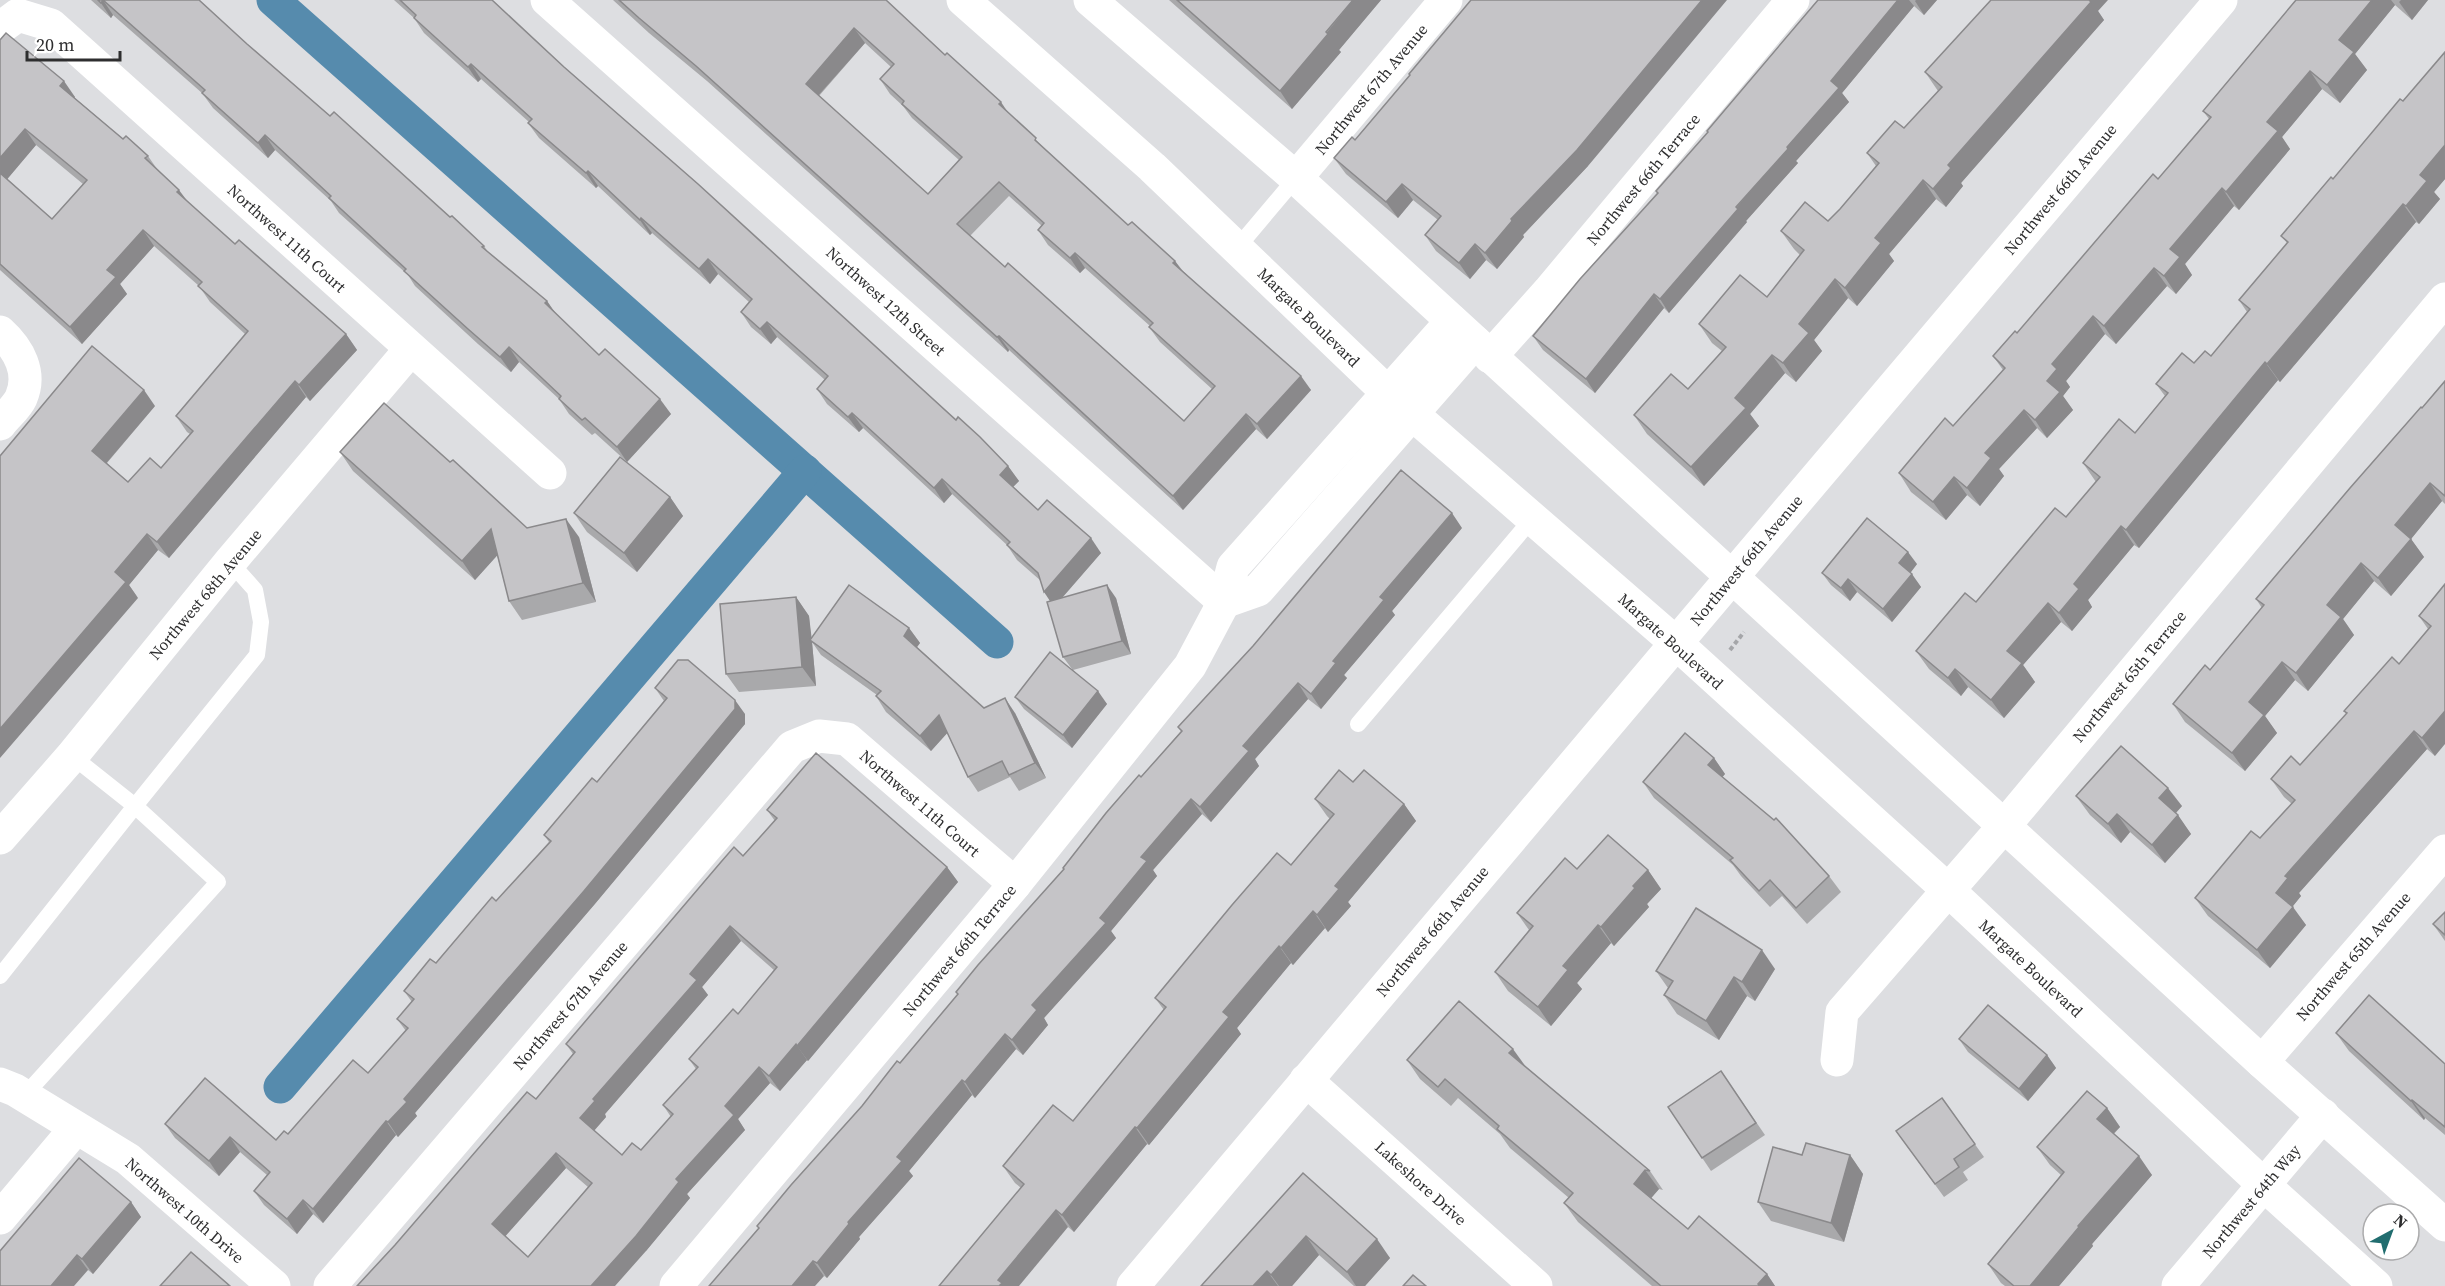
<svg xmlns="http://www.w3.org/2000/svg" width="2445" height="1286" font-family="'Source Serif 4',serif">
  <style>
    .lines { fill: none; stroke-linecap: round; stroke-linejoin: round }
    .canal { stroke: #568bad; stroke-width: 33 }
    .path { stroke: #a5a6a9; stroke-width: 4; stroke-dasharray: 4.5 3; stroke-linecap: butt }
    .service { stroke: #fff; stroke-width: 16 }
    .minor { stroke: #fff; stroke-width: 33 }
    .tertiary { stroke: #fff; stroke-width: 33 }
    .wall { fill: #a9a9ab; fill-rule: evenodd }
    .shaded-wall { fill: #8a898b }
    .building { fill: #c5c4c7; stroke: #8a898b; stroke-width: 1.5; fill-rule: evenodd }
    .labels { text-anchor: middle; dominant-baseline: central; stroke-width: 6; stroke-linejoin: round; paint-order: stroke }
    .street-label { font-size: 16px; fill: #2e2e2f; stroke: #fff }
  </style>
  <rect width="100%" height="100%" fill="#dddee1"/>
  <g class="lines">
    <g class="canal">
      <path d="M273,0L997,642"/>
      <path d="M280,1087L805,471"/>
    </g>
    <path class="path" d="M1730,650L1744,632"/>
    <g class="service">
      <path d="M1237,248L1296,178"/>
      <path d="M1358,724L1532,519"/>
      <path d="M0,976L135,806L72,756"/>
      <path d="M24,1096L218,882L135,806L257,655L261,622L255,590L230,562"/>
    </g>
    <g class="minor">
      <path d="M547,0L1224,602"/>
      <path d="M0,28L18,15L51,25L550,473"/>
      <path d="M1296,178L1446,0"/>
      <path d="M0,332C19,349 32,373 21,398C17,407 6,416 0,424"/>
      <path d="M1490,357L1549,291L1793,0"/>
      <path d="M1732,577L2221,0"/>
      <path d="M1224,602L1258,590L1475,342"/>
      <path d="M0,838L72,756L230,562L410,350"/>
      <path d="M1837,1060L1842,1012L2005,825L2445,299"/>
      <path d="M2262,1062L2445,851"/>
      <path d="M1306,1080L1536,1286"/>
      <path d="M0,1084L15,1090L128,1159L274,1286"/>
      <path d="M0,1218L76,1128"/>
      <path d="M330,1286L792,747L819,736L847,739L1015,884"/>
      <path d="M676,1286L1015,884L1190,666L1224,602L1233,567L1452,321"/>
      <path d="M2178,1286L2323,1115"/>
    </g>
    <g class="tertiary">
      <path d="M963,0L1152,167L1388,393L1676,643L1948,890L2265,1186L2376,1286"/>
      <path d="M1090,0L1296,178L2262,1062L2445,1225"/>
      <path d="M1133,1286L1732,577"/>
    </g>
  </g>
  <g class="wall">
    <path d="M91,0H199L247,44L330,116L484,246L488,252L547,301L557,315L599,355L671,414L627,462L595,433L592,435L569,414L559,399L519,362L511,372L478,344L415,286L408,275L339,213L331,201L275,150L268,158L213,108L202,93L113,15L111,18Z"/>
    <path d="M394,0H492L564,67L956,420L1008,466L1019,481L1013,487L1038,510L1101,553L1062,598H1116L1131,654L1073,670L1107,704L1072,748L1024,709L1015,697L1072,669L1063,657L1050,601L1041,581L1017,560L1007,545L952,494L944,503L863,428L859,432L827,404L817,389L825,380L777,337L771,344L751,327L741,312L749,302L718,274L710,284L652,233L650,235L598,186L596,188L539,138L528,123L529,122L481,79L478,82L424,33L414,18Z"/>
    <path d="M613,0H886L945,55L1009,113L1043,147L1128,225L1175,261L1183,271L1311,390L1267,439L1256,429L1183,510L1009,350L1008,352L707,81L649,33ZM865,43L891,67L880,79L890,94L903,106L912,118L959,160L928,194L819,96ZM1009,196L1042,226L1038,230L1048,245L1080,273L1085,268L1150,326L1149,327L1160,342L1212,389L1184,421L1005,267L970,236Z"/>
    <path d="M1169,0H1381L1339,50L1341,52L1292,109Z"/>
    <path d="M1818,0H1937L1924,15L1914,6L1842,93L1849,102L1796,161L1798,163L1746,221L1747,222L1669,313L1664,308L1595,393L1543,350L1533,336L1657,193L1656,191L1708,133Z"/>
    <path d="M2296,0H2428L2412,20L2395,5L2355,54L2367,70L2340,103L2322,89L2282,137L2290,149L2239,210L2234,206L2185,264L2192,275L2176,294L2167,286L2116,344L2105,334L2066,381L2070,387L2063,396L2073,410L2047,438L2037,428L1999,469L2004,476L1980,506L1967,495L1946,520L1911,492L1899,473L1953,426L2003,370L1993,356L2017,333L2158,179L2209,119L2203,111Z"/>
    <path d="M2098,11L2104,20L1961,183L1963,186L1946,207L1936,199L1889,254L1894,261L1857,306L1848,298L1814,340L1822,351L1796,382L1785,373L1750,414L1759,426L1704,486L1647,434L1634,415L1688,389L1722,351L1712,343L1699,324L1767,297L1800,255L1794,249L1781,231L1828,221L1840,209L1876,166L1867,153L1904,128L1938,91L1925,72Z"/>
    <path d="M0,40L75,97V98L123,139L148,156L157,169L187,201L235,244L346,334L357,350L310,401L306,397L169,558L158,550L129,585L138,598L0,456L155,406L107,463L128,482L161,468L190,434L187,432L176,416L245,334L210,302L199,286L154,246L120,284L127,294L82,344L0,270ZM36,145L83,184L52,219L7,179Z"/>
    <path d="M2445,52V179L2434,192L2440,199L2419,224L2416,222L2280,382L2278,380L2139,548L2134,545L2088,600L2092,607L2072,631L2061,622L2023,665L2035,682L2004,718L1968,687L1961,696L1929,669L1916,651L1976,602L2066,517L2096,482L2083,463L2135,433L2165,396L2156,384L2194,363L2211,356L2247,312L2239,300L2287,243L2281,236L2333,179L2403,101Z"/>
    <path d="M1410,75L1588,166L1523,235L1524,237L1497,269L1486,260L1470,279L1436,251L1425,235L1438,220L1413,200L1398,218L1346,174L1334,158L1355,140Z"/>
    <path d="M2445,381V504L2442,501L2411,539L2424,557L2391,596L2374,581L2343,619L2354,635L2308,691L2295,680L2265,716L2277,733L2245,771L2185,722L2173,704L2210,670L2262,608L2256,599Z"/>
    <path d="M340,452L450,462L527,528L579,537L596,602L522,620L509,601L497,555L475,580L353,471Z"/>
    <path d="M670,497L683,516L637,572L587,532L574,513Z"/>
    <path d="M1462,528L1392,611L1395,615L1344,675L1347,678L1321,709L1308,699L1255,759L1259,766L1211,822L1202,814L1153,870L1157,876L1111,931L1116,938L1044,1018L1048,1025L1023,1055L1016,1049L975,1098L972,1095L909,1171L913,1176L859,1237L860,1239L827,1278L759,1228L757,1226L900,1063L958,995L956,992L1064,870L1063,868L1181,731L1178,727Z"/>
    <path d="M1917,564L1910,573L1921,587L1892,622L1857,592L1850,601L1831,585L1822,573Z"/>
    <path d="M2445,584L2435,756L2427,749L2299,893L2301,896L2292,907L2306,925L2270,968L2208,916L2195,898L2260,838L2292,804L2284,797L2271,779L2300,765L2346,714L2344,711L2399,664L2428,629L2419,616Z"/>
    <path d="M796,597L809,616L811,639L909,628L920,643L917,647L984,708L1015,713L1046,778L1019,791L1010,777L978,792L968,777L947,733L931,751L886,712L876,696L877,695L821,655L812,642L816,686L739,692L726,674Z"/>
    <path d="M655,688L745,714V724L594,905L415,1113L417,1116L398,1137L396,1135L323,1223L313,1214L297,1234L264,1205L254,1191L267,1175L240,1152L219,1176L175,1138L165,1124L276,1140L288,1134L368,1073L406,1031L397,1019L412,1002L404,991L436,963L496,901L549,842L544,835L597,782L664,701Z"/>
    <path d="M1714,758L1725,774L1722,777L1829,876L1841,892L1807,924L1782,896L1770,907L1741,876L1733,865L1654,798L1643,782Z"/>
    <path d="M1353,782L1404,804L1416,821L1348,902L1351,906L1328,932L1325,928L1293,965L1291,963L1237,1028L1241,1034L1149,1145L1147,1144L1074,1232L1015,1183L1003,1166L1073,1121L1164,1010L1155,998L1291,865L1330,819L1327,816L1315,799Z"/>
    <path d="M2076,796L2182,806L2176,813L2191,834L2165,863L2130,832L2121,843L2090,815Z"/>
    <path d="M767,810L947,867L958,882L808,1061L807,1060L780,1091L770,1083L738,1119L745,1130L687,1194L690,1198L646,1251L357,1286L536,1099L573,1054L566,1044L775,821ZM741,941L775,971L738,1014L689,1059L696,1069L663,1105L671,1117L641,1150L622,1155L594,1131L606,1117L605,1114L708,995L702,987ZM566,1168L588,1187L528,1257L505,1236Z"/>
    <path d="M1577,869L1648,870L1661,889L1647,904L1649,907L1614,946L1611,943L1577,983L1582,989L1551,1026L1508,991L1495,972L1529,930L1517,913Z"/>
    <path d="M2445,912V941L2433,924Z"/>
    <path d="M1775,969L1755,1001L1747,996L1719,1040L1677,1014L1664,995L1668,988L1656,971Z"/>
    <path d="M2336,1033L2445,1064V1135L2425,1118L2424,1120L2349,1051Z"/>
    <path d="M1959,1039L2047,1055L2056,1068L2028,1101L1968,1052Z"/>
    <path d="M1407,1060L1526,1067L1650,1171L1663,1190L1659,1189L1651,1198L1688,1229L1767,1274L1775,1286H1652L1578,1222L1564,1203L1569,1198L1510,1148L1500,1134L1458,1098L1451,1106L1420,1079Z"/>
    <path d="M1721,1071L1765,1135L1711,1171L1668,1107Z"/>
    <path d="M1942,1098L1984,1157L1963,1172L1968,1180L1944,1197L1896,1131Z"/>
    <path d="M2107,1108L2120,1127L2114,1134L2152,1175L2092,1244L2093,1246L2059,1286H2005L2001,1283L1988,1264L2061,1175L2050,1165L2037,1147Z"/>
    <path d="M1802,1155H1850L1863,1174L1844,1242L1771,1221L1758,1202Z"/>
    <path d="M1303,1173L1390,1258L1365,1286H1354L1319,1255L1292,1286H1201Z"/>
    <path d="M131,1202L141,1217L93,1274L88,1270L0,1286Z"/>
  </g>
  <g class="shaded-wall">
    <path d="M103,0L113,15L111,18L101,3Z"/>
    <path d="M1353,0H1381L1339,50L1341,52L1292,109L1280,91Z"/>
    <path d="M1702,0H1727L1588,166L1523,235L1524,237L1497,269L1485,253L1511,219Z"/>
    <path d="M1898,0H1909L1914,6L1842,93L1849,102L1796,161L1798,163L1746,221L1747,222L1669,313L1660,299L1787,147L1831,81Z"/>
    <path d="M1916,0H1937L1924,15L1915,1Z"/>
    <path d="M2087,0H2108L2098,11L2104,20L1961,183L1963,186L1946,207L1933,189L1948,165Z"/>
    <path d="M2372,0H2391L2395,5L2355,54L2367,70L2340,103L2327,85L2339,40Z"/>
    <path d="M2401,0H2428L2412,20L2399,2Z"/>
    <path d="M854,28L865,43L816,98L806,84Z"/>
    <path d="M471,64L481,79L478,82L468,67Z"/>
    <path d="M2310,71L2322,89L2282,137L2290,149L2239,210L2226,192L2267,122Z"/>
    <path d="M64,81L75,97L71,102L60,86Z"/>
    <path d="M1001,102L1011,117L999,104Z"/>
    <path d="M25,129L36,145L4,183L0,177V158Z"/>
    <path d="M265,135L275,150L268,158L258,143Z"/>
    <path d="M2445,145V179L2434,192L2440,199L2419,224L2406,206L2420,175Z"/>
    <path d="M588,171L598,186L596,188L586,173Z"/>
    <path d="M1923,180L1936,199L1889,254L1894,261L1857,306L1845,288L1875,238Z"/>
    <path d="M1402,184L1413,200L1398,218L1386,202Z"/>
    <path d="M2222,188L2234,206L2185,264L2192,275L2176,294L2164,276L2170,249Z"/>
    <path d="M179,190L191,206L177,192Z"/>
    <path d="M2403,204L2416,222L2280,382L2267,364Z"/>
    <path d="M641,218L652,233L650,235L640,220Z"/>
    <path d="M143,230L154,246L120,284L127,294L82,344L70,327L107,270Z"/>
    <path d="M1475,244L1486,260L1470,279L1459,263Z"/>
    <path d="M1075,253L1085,268L1080,273L1070,258Z"/>
    <path d="M708,259L718,274L710,284L699,269Z"/>
    <path d="M1175,261L1185,275L1173,263Z"/>
    <path d="M2154,268L2167,286L2116,344L2104,326Z"/>
    <path d="M1835,279L1848,298L1814,340L1822,351L1796,382L1783,363L1799,324Z"/>
    <path d="M1654,294L1664,308L1595,393L1586,379Z"/>
    <path d="M547,301L557,316L545,303Z"/>
    <path d="M2093,316L2105,334L2066,381L2070,387L2063,396L2073,410L2047,438L2035,420L2052,364Z"/>
    <path d="M767,322L777,337L771,344L760,329Z"/>
    <path d="M346,334L357,350L310,401L299,385Z"/>
    <path d="M999,336L1009,350L1008,352L997,337Z"/>
    <path d="M509,347L519,362L511,372L500,357Z"/>
    <path d="M1772,355L1785,373L1750,414L1759,426L1704,486L1691,467L1735,398Z"/>
    <path d="M2265,362L2278,380L2139,548L2126,530Z"/>
    <path d="M1301,376L1311,390L1267,439L1257,424Z"/>
    <path d="M295,381L306,397L169,558L157,542Z"/>
    <path d="M144,390L155,406L103,467L92,451Z"/>
    <path d="M660,399L671,414L627,462L617,447Z"/>
    <path d="M2024,410L2037,428L1999,469L2004,476L1980,506L1967,488L1985,453Z"/>
    <path d="M852,413L863,428L859,432L848,417Z"/>
    <path d="M1246,414L1256,429L1183,510L1173,496Z"/>
    <path d="M1008,466L1019,481L1010,490L1000,475Z"/>
    <path d="M1954,477L1967,495L1946,520L1933,502Z"/>
    <path d="M942,479L952,494L944,503L934,488Z"/>
    <path d="M2430,483L2442,501L2411,539L2424,557L2391,596L2378,578L2395,525Z"/>
    <path d="M670,497L683,516L637,572L624,553Z"/>
    <path d="M1452,513L1462,528L1392,611L1395,615L1344,675L1347,678L1321,709L1311,694L1333,661L1380,597Z"/>
    <path d="M566,519L579,537L596,602L583,583Z"/>
    <path d="M2121,526L2134,545L2088,600L2092,607L2072,631L2059,613L2074,584Z"/>
    <path d="M491,529L504,548L475,580L462,561Z"/>
    <path d="M147,534L158,550L129,585L138,598L0,758V729L115,572Z"/>
    <path d="M1091,538L1101,553L1054,607L1044,592Z"/>
    <path d="M1908,552L1917,564L1908,576L1899,563Z"/>
    <path d="M2361,563L2374,581L2343,619L2354,635L2308,691L2296,673L2327,605Z"/>
    <path d="M1912,574L1921,587L1892,622L1883,609Z"/>
    <path d="M1848,579L1857,592L1850,601L1841,588Z"/>
    <path d="M1107,585L1116,598L1131,654L1122,641Z"/>
    <path d="M796,597L809,616L812,641L810,640L812,642L816,686L802,667Z"/>
    <path d="M2048,603L2061,622L2023,665L2035,682L2004,718L1991,700L2007,651Z"/>
    <path d="M909,628L920,643L914,651L904,636Z"/>
    <path d="M2282,662L2295,680L2265,716L2277,733L2245,771L2232,753L2249,702Z"/>
    <path d="M1955,669L1968,687L1961,696L1948,678Z"/>
    <path d="M1298,683L1308,699L1255,759L1259,766L1211,822L1200,807L1243,746Z"/>
    <path d="M1098,691L1107,704L1072,748L1063,735Z"/>
    <path d="M1005,698L1015,713L1046,778L1035,763Z"/>
    <path d="M735,700L745,714V724L594,905L415,1113L417,1116L398,1137L388,1122L404,1099Z"/>
    <path d="M2445,711V744L2435,756L2422,738Z"/>
    <path d="M939,715L950,730L931,751L920,736Z"/>
    <path d="M2414,731L2427,749L2299,893L2301,896L2289,911L2276,893L2285,876Z"/>
    <path d="M1714,758L1725,774L1719,781L1708,765Z"/>
    <path d="M2168,788L2182,806L2172,817L2159,798Z"/>
    <path d="M1191,799L1202,814L1153,870L1157,876L1111,931L1116,938L1044,1018L1048,1025L1023,1055L1012,1040L1032,1005L1100,918L1141,857Z"/>
    <path d="M1404,804L1416,821L1348,902L1351,906L1328,932L1317,915L1335,886Z"/>
    <path d="M2117,814L2130,832L2121,843L2108,824Z"/>
    <path d="M2178,815L2191,834L2165,863L2152,845Z"/>
    <path d="M947,867L958,882L808,1061L797,1046Z"/>
    <path d="M1648,870L1661,889L1647,904L1649,907L1614,946L1601,927L1633,886Z"/>
    <path d="M2293,907L2306,925L2270,968L2257,950Z"/>
    <path d="M1313,911L1325,928L1293,965L1281,948Z"/>
    <path d="M1598,925L1611,943L1577,983L1582,989L1551,1026L1538,1007L1563,966Z"/>
    <path d="M730,926L741,941L702,987L708,995L605,1114L606,1117L591,1134L580,1118L593,1099L690,974Z"/>
    <path d="M1279,946L1291,963L1237,1028L1241,1034L1149,1145L1137,1128L1223,1012Z"/>
    <path d="M1762,950L1775,969L1755,1001L1742,982Z"/>
    <path d="M1734,977L1747,996L1719,1040L1706,1021Z"/>
    <path d="M1005,1034L1016,1049L975,1098L965,1082Z"/>
    <path d="M796,1044L807,1060L780,1091L769,1076Z"/>
    <path d="M1513,1049L1526,1067L1509,1053Z"/>
    <path d="M2047,1055L2056,1068L2028,1101L2019,1089Z"/>
    <path d="M759,1067L770,1083L738,1119L745,1130L687,1194L690,1198L646,1251L615,1286H591L676,1179L725,1106Z"/>
    <path d="M962,1080L972,1095L909,1171L913,1176L859,1237L860,1239L827,1278L817,1263L897,1157Z"/>
    <path d="M2412,1100L2425,1118L2424,1120L2411,1101Z"/>
    <path d="M2107,1108L2120,1127L2110,1137L2097,1119Z"/>
    <path d="M386,1121L396,1135L323,1223L313,1209Z"/>
    <path d="M1135,1127L1147,1144L1074,1232L1062,1215Z"/>
    <path d="M230,1137L240,1152L219,1176L209,1161Z"/>
    <path d="M556,1153L566,1168L502,1240L492,1224Z"/>
    <path d="M1850,1155L1863,1174L1844,1242L1831,1223Z"/>
    <path d="M2139,1156L2152,1175L2092,1244L2093,1246L2059,1286H2030L2078,1226Z"/>
    <path d="M1645,1170L1659,1189L1647,1203L1634,1184Z"/>
    <path d="M303,1200L313,1214L297,1234L287,1219Z"/>
    <path d="M131,1202L141,1217L93,1274L82,1259Z"/>
    <path d="M1056,1210L1068,1227L1019,1286H999L998,1280Z"/>
    <path d="M1306,1236L1319,1255L1292,1286H1279L1271,1275Z"/>
    <path d="M1377,1239L1390,1258L1365,1286H1356L1347,1272Z"/>
    <path d="M77,1255L88,1270L74,1286H51Z"/>
    <path d="M813,1261L824,1276L815,1286H792Z"/>
    <path d="M1267,1271L1278,1286H1253Z"/>
    <path d="M1767,1274L1775,1286H1759L1758,1284Z"/>
  </g>
  <g class="building">
    <path d="M98,0H199L247,44L330,116L334,112L450,217L452,216L484,246L482,247L547,301L545,303L599,355L605,349L660,399L617,447L585,418L582,420L559,399L561,396L509,347L500,357L468,329L404,271L406,269L329,198L331,196L265,135L258,143L202,93L205,90L103,0L101,3Z"/>
    <path d="M400,0H492L564,67L698,184L956,420L958,417L980,437L1008,466L1000,475L1038,510L1047,500L1091,538L1044,592L1038,573L1007,545L1010,542L942,479L934,488L852,413L848,417L817,389L828,376L767,322L760,329L741,312L752,299L708,259L699,269L641,218L640,220L588,171L586,173L528,123L532,119L471,64L468,67L414,18L416,15Z"/>
    <path d="M619,0H886L945,55L947,53L1001,102L999,104L1036,138L1035,140L1128,225L1132,222L1175,261L1173,263L1301,376L1257,424L1246,414L1173,496L999,336L997,337L696,66L639,18ZM854,28L894,64L880,79L904,101L902,104L962,157L928,194L806,84ZM999,182L1044,223L1038,230L1070,258L1075,253L1153,323L1149,327L1215,386L1184,421L1008,263L1005,267L957,224Z"/>
    <path d="M1177,0H1353L1326,32L1328,34L1280,91Z"/>
    <path d="M1471,0H1702L1577,150L1511,219L1512,221L1485,253L1475,244L1459,263L1425,235L1441,216L1402,184L1386,202L1334,158L1352,137L1355,140L1410,75L1409,74Z"/>
    <path d="M1818,0H1898L1831,81L1839,88L1787,147L1788,149L1736,207L1738,209L1660,299L1654,294L1586,379L1533,336L1580,279L1658,193L1656,191L1708,132L1707,131Z"/>
    <path d="M1991,0H2089L2091,2L1948,165L1951,168L1933,189L1923,180L1875,238L1881,243L1845,288L1835,279L1799,324L1809,333L1783,363L1772,355L1735,398L1746,408L1691,467L1634,415L1671,374L1688,389L1726,347L1699,324L1740,275L1767,297L1804,250L1781,231L1805,202L1828,221L1840,209L1879,163L1867,153L1895,121L1904,128L1942,87L1925,72Z"/>
    <path d="M2296,0H2372L2339,40L2354,52L2327,85L2310,71L2267,122L2278,131L2226,192L2222,188L2170,249L2180,257L2164,276L2154,268L2104,326L2093,316L2052,364L2057,369L2047,381L2060,392L2035,420L2024,410L1985,453L1991,458L1967,488L1954,477L1933,502L1899,473L1945,418L1953,426L2005,368L1993,356L2015,331L2017,333L2153,174L2158,179L2211,117L2203,111Z"/>
    <path d="M6,33L64,81L60,86L123,139L126,136L148,156L145,158L179,190L177,192L235,244L239,240L346,334L299,385L295,381L157,542L147,534L115,572L126,582L0,729V456L92,346L144,390L92,451L128,482L150,458L161,468L193,431L176,416L248,331L198,286L202,282L143,230L107,270L116,277L70,327L0,264V173L52,219L87,180L25,129L0,158V40Z"/>
    <path d="M2445,52V145L2420,175L2427,181L2406,206L2403,204L2267,364L2265,362L2126,530L2121,526L2074,584L2079,589L2059,613L2048,603L2007,651L2022,663L1991,700L1955,669L1948,678L1916,651L1965,593L1976,602L2055,508L2066,517L2100,477L2083,463L2119,419L2135,433L2168,393L2156,384L2182,353L2194,363L2205,351L2211,356L2250,309L2239,300L2288,242L2281,236L2331,177L2333,179L2400,99L2403,101Z"/>
    <path d="M2445,381V496L2430,483L2395,525L2411,539L2378,578L2361,563L2327,605L2341,617L2296,673L2282,662L2249,702L2264,715L2232,753L2173,704L2205,665L2210,670L2264,605L2256,599L2350,488L2421,407L2422,408Z"/>
    <path d="M384,403L450,462L453,460L527,528L566,519L583,583L509,601L491,529L462,561L340,452Z"/>
    <path d="M620,457L670,497L624,553L574,513Z"/>
    <path d="M1401,470L1452,513L1380,597L1384,600L1333,661L1336,663L1311,694L1298,683L1243,746L1249,751L1200,807L1191,799L1141,857L1147,861L1100,918L1106,923L1032,1005L1037,1010L1012,1040L1005,1034L965,1082L962,1080L897,1157L902,1161L848,1222L849,1224L817,1263L813,1261L792,1286H709L759,1228L757,1226L791,1185L862,1106L897,1061L900,1063L958,994L956,992L978,965L1064,869L1063,868L1106,813L1139,775L1141,777L1182,731L1178,727L1253,646Z"/>
    <path d="M1867,518L1908,552L1899,563L1912,574L1883,609L1848,579L1841,588L1822,573Z"/>
    <path d="M2445,584V711L2422,738L2414,731L2285,876L2288,878L2276,893L2293,907L2257,950L2195,898L2251,831L2260,838L2295,800L2271,779L2291,756L2300,765L2347,713L2344,711L2392,657L2399,664L2431,626L2419,616Z"/>
    <path d="M849,585L909,628L904,636L984,708L1005,698L1035,763L1009,775L1002,761L968,777L939,715L920,736L876,696L881,691L810,640Z"/>
    <path d="M1107,585L1122,641L1063,657L1047,602Z"/>
    <path d="M796,597L802,667L726,674L720,604Z"/>
    <path d="M1050,652L1098,691L1063,735L1015,697Z"/>
    <path d="M678,660H688L735,700V709L584,891L404,1099L407,1102L388,1122L386,1121L313,1209L303,1200L287,1219L254,1191L270,1172L230,1137L209,1161L165,1124L205,1078L276,1140L284,1131L288,1134L353,1060L368,1073L408,1028L397,1019L414,999L404,991L430,959L436,963L492,897L496,901L551,841L544,835L592,778L597,782L667,698L655,688Z"/>
    <path d="M1685,733L1714,758L1708,765L1774,820L1776,818L1829,876L1796,908L1770,880L1759,891L1730,860L1733,858L1643,782Z"/>
    <path d="M2121,746L2168,788L2159,798L2178,815L2152,845L2117,814L2108,824L2076,796Z"/>
    <path d="M816,753L947,867L797,1046L796,1044L769,1076L759,1067L725,1106L734,1115L676,1179L679,1182L636,1236L591,1286H357L395,1245L527,1092L536,1099L575,1052L566,1044L721,862L734,847L743,856L777,818L767,810ZM730,926L777,967L738,1014L733,1009L689,1059L698,1067L663,1105L673,1114L641,1150L632,1143L622,1155L580,1118L595,1101L593,1099L697,980L690,974ZM556,1153L592,1183L528,1257L492,1224Z"/>
    <path d="M1339,770L1353,782L1364,770L1404,804L1335,886L1339,889L1317,915L1313,911L1281,948L1279,946L1223,1012L1229,1017L1137,1128L1135,1127L1062,1215L1056,1210L998,1280L1002,1283L999,1286H939L1024,1184L1003,1166L1053,1105L1073,1121L1166,1007L1155,998L1232,905L1277,853L1291,865L1334,814L1315,799Z"/>
    <path d="M1608,835L1648,870L1633,886L1635,888L1601,927L1598,925L1563,966L1568,970L1538,1007L1495,972L1533,926L1517,913L1565,858L1577,869Z"/>
    <path d="M1696,908L1762,950L1742,982L1734,977L1706,1021L1664,995L1673,981L1656,971Z"/>
    <path d="M2445,912V935L2433,924Z"/>
    <path d="M2369,995L2445,1064V1127L2412,1100L2411,1101L2336,1033Z"/>
    <path d="M1459,1001L1513,1049L1509,1053L1650,1171L1645,1170L1634,1184L1688,1229L1699,1216L1767,1274L1758,1284L1760,1286H1661L1564,1203L1573,1193L1497,1129L1499,1126L1445,1079L1438,1087L1407,1060Z"/>
    <path d="M1988,1005L2047,1055L2019,1089L1959,1039Z"/>
    <path d="M1721,1071L1756,1123L1702,1158L1668,1107Z"/>
    <path d="M2087,1091L2107,1108L2097,1119L2139,1156L2078,1226L2079,1227L2030,1286H2014L1988,1264L2064,1172L2037,1147Z"/>
    <path d="M1942,1098L1975,1144L1954,1159L1959,1167L1935,1184L1896,1131Z"/>
    <path d="M1806,1143L1850,1155L1831,1223L1758,1202L1773,1147L1802,1155Z"/>
    <path d="M79,1158L131,1202L82,1259L77,1255L51,1286H0V1251Z"/>
    <path d="M1303,1173L1377,1239L1347,1272L1306,1236L1271,1275L1267,1271L1253,1286H1201Z"/>
    <path d="M191,1252L230,1286H160Z"/>
    <path d="M1413,1275L1426,1286H1403Z"/>
  </g>
  <g class="labels">
    <g class="street-label">
      <text transform="translate(1371 89) rotate(-50)">Northwest 67th Avenue</text>
      <text transform="translate(1643 179) rotate(-50)">Northwest 66th Terrace</text>
      <text transform="translate(2060 189) rotate(-50)">Northwest 66th Avenue</text>
      <text transform="translate(287 238) rotate(42)">Northwest 11th Court</text>
      <text transform="translate(886 301) rotate(42)">Northwest 12th Street</text>
      <text transform="translate(1309 317) rotate(44)">Margate Boulevard</text>
      <text transform="translate(1746 560) rotate(-50)">Northwest 66th Avenue</text>
      <text transform="translate(205 594) rotate(-50)">Northwest 68th Avenue</text>
      <text transform="translate(1671 641) rotate(42)">Margate Boulevard</text>
      <text transform="translate(2129 676) rotate(-50)">Northwest 65th Terrace</text>
      <text transform="translate(920 803) rotate(41)">Northwest 11th Court</text>
      <text transform="translate(1432 931) rotate(-50)">Northwest 66th Avenue</text>
      <text transform="translate(959 950) rotate(-50)">Northwest 66th Terrace</text>
      <text transform="translate(2353 956) rotate(-49)">Northwest 65th Avenue</text>
      <text transform="translate(2031 968) rotate(43)">Margate Boulevard</text>
      <text transform="translate(570 1005) rotate(-49)">Northwest 67th Avenue</text>
      <text transform="translate(1421 1183) rotate(42)">Lakeshore Drive</text>
      <text transform="translate(2251 1201) rotate(-50)">Northwest 64th Way</text>
      <text transform="translate(185 1210) rotate(41)">Northwest 10th Drive</text>
    </g>
  </g>
  <g transform="translate(2391 1232) rotate(41)"><circle r="28" fill="#ffffff" stroke="#ababac" stroke-width="1.5"/>
  <path d="M0-4.5L10 22L0 15L-10 22Z" fill="#216d6f"/>
  <text y="-9" font-size="16" font-weight="bold" text-anchor="middle" fill="#2e2e2f">N</text>
  </g>
  <path d="M27 51v9h93v-9" fill="none" stroke="#2e2e2f" stroke-width="3"/>
  <text x="36" y="51" font-size="18" fill="#2e2e2f" stroke="#ffffff" stroke-width="4.5" paint-order="stroke">20 m</text>
</svg>
